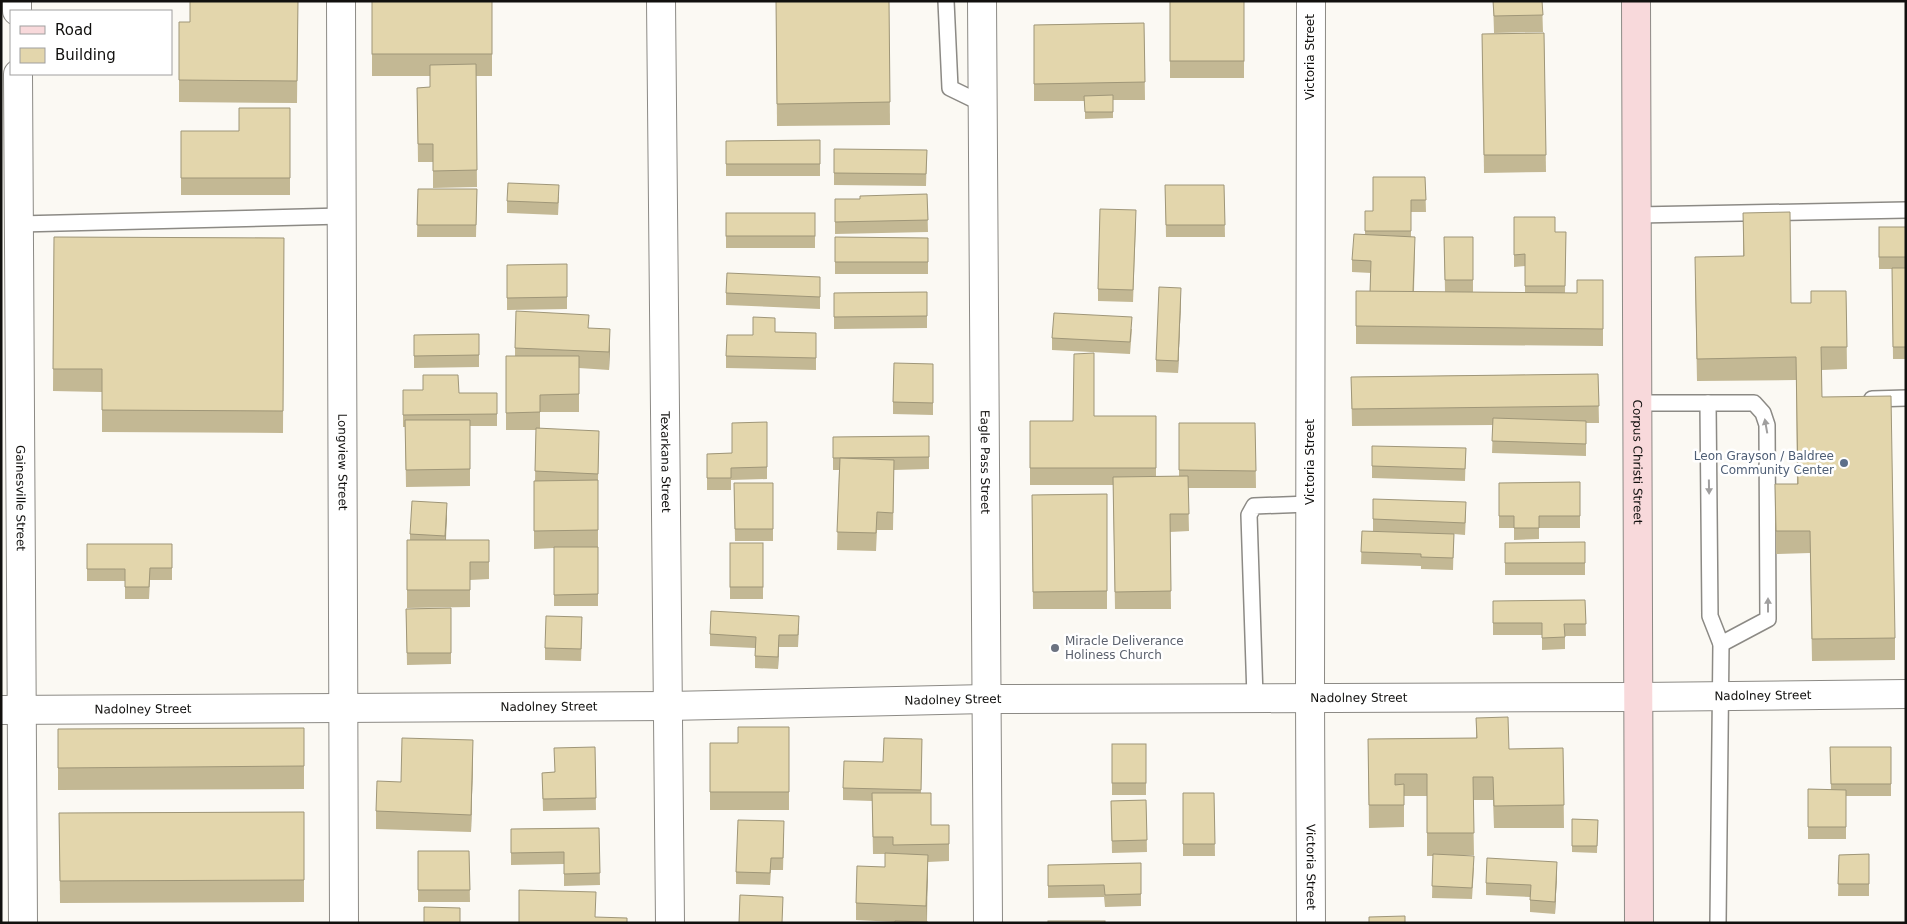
<svg xmlns="http://www.w3.org/2000/svg" width="1907" height="924" font-family="'DejaVu Sans',sans-serif">
  <style>
    .lines { fill: none; stroke-linecap: round; stroke-linejoin: round }
    .lane-casing { stroke: #8c8a85; stroke-width: 18 }
    .street-casing { stroke: #8c8a85; stroke-width: 30 }
    .secondary-casing { stroke: #8c8a85; stroke-width: 30 }
    .lane { stroke: #fff; stroke-width: 15 }
    .street { stroke: #fff; stroke-width: 28 }
    .secondary { stroke: #f8d9db; stroke-width: 28 }
    .wall { fill: #c3b894 }
    .shaded-wall { fill: #9f9678 }
    .building { fill: #e3d6ac; stroke: #9f9678 }
    .oneway { fill: #a09f9f }
    .service-dot { fill: #5c6f8a; stroke: #fff; stroke-width: 2 }
    .worship-dot { fill: #6b7280; stroke: #fff; stroke-width: 2 }
    .labels { text-anchor: middle; dominant-baseline: central; stroke-width: 5; stroke-linejoin: round; paint-order: stroke }
    .street-label { font-size: 12px; fill: #11100e; stroke: #fff }
    .service-label { font-size: 12px; fill: #4e5e75; stroke: #fff; text-anchor: end }
    .worship-label { font-size: 12px; fill: #5b616d; stroke: #fff; text-anchor: start }
  </style>
  <rect width="100%" height="100%" fill="#fbf9f3"/>
  <g class="lines">
    <g class="lane-casing">
      <g id="lane">
        <path d="M946,1L950,88L983,104"/>
        <path d="M1637,215L1906,210"/>
        <path d="M19,224L342,216"/>
        <path d="M1872,399L1906,398"/>
        <path d="M1638,403H1754L1763,413L1767,425L1768,619L1721,644"/>
        <path d="M1708,403L1710,616L1721,644L1718,923"/>
        <path d="M1255,697L1249,515L1254,506L1309,504"/>
      </g>
    </g>
    <g class="street-casing">
      <g id="street">
        <path d="M17,1V11"/>
        <path id="s1" d="M341,1L344,923"/>
        <path id="s2" d="M661,1L670,923"/>
        <path id="s3" d="M982,1L988,923"/>
        <path id="s4" d="M1311,1L1310,697L1311,923"/>
        <path id="s5" d="M18,74L23,923"/>
        <path id="s6" d="M1,710L668,706L986,699L1639,697L1906,694"/>
      </g>
    </g>
    <g class="secondary-casing">
      <g id="secondary">
        <path id="s7" d="M1636,1L1639,923"/>
      </g>
    </g>
    <use href="#lane" class="lane"/>
    <use href="#street" class="street"/>
    <use href="#secondary" class="secondary"/>
  </g>
  <g class="wall">
    <path d="M298,1L297,103L179,102V22H190Z"/>
    <path d="M372,1H492V76H476L477,187L433,188V162H418L417,88L430,87V76H372Z"/>
    <path d="M776,1H889L890,125L777,126Z"/>
    <rect x="1170" y="1" width="74" height="77"/>
    <path d="M1493,1H1542L1543,32L1494,33Z"/>
    <path d="M1144,23L1145,100H1113V118L1085,119V101H1034V25Z"/>
    <path d="M1544,33L1546,172L1484,173L1482,34Z"/>
    <path d="M290,108V195H181V131H239Z"/>
    <path d="M820,140V176H726V141Z"/>
    <path d="M927,150L926,186L834,185V173Z"/>
    <path d="M1425,177L1426,212H1411V236L1415,249L1414,292H1445L1444,237H1473V292L1525,293V266L1514,267V217L1555,232H1566L1565,293H1577L1603,280V346L1356,344V291L1370,292L1371,273L1352,272V260L1365,235V211H1373Z"/>
    <path d="M1165,185H1224L1225,237H1166Z"/>
    <path d="M418,189H477L476,237H417Z"/>
    <path d="M927,194L928,232L835,234V199H860Z"/>
    <path d="M559,197L558,215L507,213V201Z"/>
    <rect x="726" y="213" width="89" height="35"/>
    <path d="M1743,213L1791,303H1811L1846,291L1847,369L1822,370V397L1895,638V660L1812,661L1810,553L1776,554L1775,484H1797L1796,380L1697,381L1695,279L1743,256Z"/>
    <path d="M1136,222L1133,302L1098,301V289Z"/>
    <path d="M1879,227H1906V359H1893L1892,269H1879Z"/>
    <path d="M54,237L284,238L283,433L102,432V392L53,391Z"/>
    <path d="M835,237L928,238V274H835Z"/>
    <path d="M507,265L567,297V309L507,310Z"/>
    <path d="M820,289V309L726,305V293Z"/>
    <path d="M927,292V328L834,329V293Z"/>
    <path d="M1181,300L1178,373L1156,372V360Z"/>
    <path d="M589,328L610,346L609,370L579,368V412H540V429L599,443L598,480V606H554V548L534,549V481H535L536,430H506V356H515V348Z"/>
    <path d="M1132,329L1130,354L1052,350V338Z"/>
    <path d="M775,332L816,333V370L726,368V356L753,335Z"/>
    <path d="M479,334V367L414,368V335Z"/>
    <path d="M933,364V415L893,414V402Z"/>
    <path d="M1598,374L1599,423H1586V456L1492,453L1493,425L1352,426L1351,377Z"/>
    <path d="M403,390L459,393H497V426H470V486L406,487L405,427H403Z"/>
    <path d="M1156,416V476H1179V423H1255L1256,488H1188L1189,531L1170,532L1171,609H1115L1113,485H1030V421H1073Z"/>
    <path d="M767,422V479L731,480V490H707V454L732,453Z"/>
    <path d="M929,436V469L894,470L893,530H877L876,551L837,550L839,470H833V437Z"/>
    <path d="M1466,448L1465,481L1372,478V466Z"/>
    <path d="M1580,482V528H1539V539L1514,540V528H1499V483Z"/>
    <path d="M734,483H773V541H735Z"/>
    <path d="M1107,494V609H1033L1032,495Z"/>
    <path d="M1466,514L1465,535L1454,534L1453,570L1421,569V566L1361,564L1362,531H1373V519Z"/>
    <path d="M447,515L446,540H489V579L470,580V607L407,608V540H410V534Z"/>
    <rect x="730" y="543" width="33" height="56"/>
    <path d="M1505,543L1585,563V575H1505Z"/>
    <path d="M87,544H172V580H150L149,599H125V581H87Z"/>
    <path d="M1585,600L1586,636H1565V649L1542,650V635H1493V601Z"/>
    <path d="M451,608V664L407,665L406,609Z"/>
    <path d="M799,628L798,647H779L778,669L755,668V648L710,646V634Z"/>
    <path d="M582,629L581,661L545,660V648Z"/>
    <path d="M1476,718L1509,749L1563,748L1564,828H1494L1493,800H1473L1474,855H1462L1474,868L1472,899L1432,898L1433,856H1427V796H1404V827L1369,828L1368,739L1476,738Z"/>
    <path d="M789,727V810H710V743H738Z"/>
    <path d="M304,728V789L58,790V729Z"/>
    <path d="M922,739L921,793L931,825H949V861L928,862L927,922H895L856,920V903L885,867V854H873L872,801L843,800V788L883,762Z"/>
    <rect x="1112" y="744" width="34" height="51"/>
    <path d="M595,747L596,810L543,811L542,773L554,772Z"/>
    <path d="M1830,747H1891V796H1846V839H1808V789L1831,790Z"/>
    <path d="M473,758L471,832L376,829V811L401,782Z"/>
    <path d="M1183,793H1214L1215,856H1183Z"/>
    <path d="M1146,800L1147,852L1112,853L1111,801Z"/>
    <path d="M304,812V902L60,903L59,813Z"/>
    <path d="M1572,819L1598,820L1597,853L1572,852Z"/>
    <path d="M599,828L600,885L564,886V864L511,865V829Z"/>
    <path d="M784,833L783,870H771L770,885L736,884V872Z"/>
    <path d="M418,851H469L470,902H418Z"/>
    <path d="M1869,854V896H1838L1839,855Z"/>
    <path d="M1141,863V906L1105,907L1104,897L1048,898V865Z"/>
    <path d="M1557,874L1555,914L1530,912V897L1486,895V883Z"/>
  </g>
  <g class="shaded-wall">
    <path d="M1181,288V300L1178,373V361Z"/>
    <path d="M610,329V346L609,370V352Z"/>
    <path d="M447,503V515L445,548V536Z"/>
    <path d="M779,635V647L778,669V657Z"/>
    <path d="M473,740V758L471,832V815Z"/>
    <path d="M928,855V872L926,923V906Z"/>
    <path d="M1557,862V874L1555,914V902Z"/>
  </g>
  <g class="building">
    <path d="M190,1H298L297,81L179,80V22H190Z"/>
    <rect x="372" y="1" width="120" height="53"/>
    <path d="M776,1H889L890,102L777,104Z"/>
    <rect x="1170" y="1" width="74" height="60"/>
    <path d="M1493,1H1542L1543,15L1494,16Z"/>
    <path d="M1144,23L1145,82L1034,84V25Z"/>
    <path d="M1544,33L1546,155H1484L1482,34Z"/>
    <path d="M476,64L477,170L433,171V144H418L417,88L430,87V65Z"/>
    <path d="M1113,95V112H1085L1084,96Z"/>
    <path d="M239,108H290V178H181V131H239Z"/>
    <path d="M820,140V164H726V141Z"/>
    <path d="M834,149L927,150L926,174L834,173Z"/>
    <path d="M1373,177H1425L1426,200H1411V231H1365V211H1373Z"/>
    <path d="M508,183L559,185L558,203L507,201Z"/>
    <path d="M1165,185H1224L1225,225H1166Z"/>
    <path d="M418,189H477L476,225H417Z"/>
    <path d="M927,194L928,220L835,222V199H860V196Z"/>
    <path d="M1100,209L1136,210L1133,290L1098,289Z"/>
    <path d="M1790,212L1791,303H1811V291H1846L1847,347H1821L1822,397L1891,396L1895,638L1812,639L1810,531H1776L1775,484H1798L1796,357L1697,359L1695,257L1744,256L1743,213Z"/>
    <rect x="726" y="213" width="89" height="23"/>
    <path d="M1514,217H1555V232H1566L1565,286H1525V254L1514,255Z"/>
    <rect x="1879" y="227" width="27" height="30"/>
    <path d="M1354,234L1415,237L1413,292H1370L1371,261L1352,260Z"/>
    <path d="M54,237L284,238L283,411L102,410V369H53Z"/>
    <path d="M835,237L928,238V262H835Z"/>
    <path d="M1444,237H1473V280H1445Z"/>
    <path d="M567,264V297L507,298V265Z"/>
    <path d="M1892,268H1906V347H1893Z"/>
    <path d="M727,273L820,277V297L726,293Z"/>
    <path d="M1577,280H1603V329L1356,326V291L1577,293Z"/>
    <path d="M1159,287L1181,288L1178,361L1156,360Z"/>
    <path d="M927,292V316L834,317V293Z"/>
    <path d="M516,311L589,315L588,328L610,329L609,352L515,348Z"/>
    <path d="M1054,313L1132,317L1130,342L1052,338Z"/>
    <path d="M753,317L775,318V332L816,333V358L726,356L727,335H753Z"/>
    <path d="M479,334V355L414,356V335Z"/>
    <path d="M1094,353V416H1156V468H1030V421H1073L1074,354Z"/>
    <path d="M506,356H579V394L540,395V412L506,413Z"/>
    <path d="M894,363L933,364V403L893,402Z"/>
    <path d="M1598,374L1599,406L1352,409L1351,377Z"/>
    <path d="M423,375H458L459,393H497V414L403,415V390H423Z"/>
    <path d="M1493,418L1586,421V444L1492,441Z"/>
    <path d="M405,420H470V469L406,470Z"/>
    <path d="M767,422V467L731,468V478H707V454L732,453V423Z"/>
    <path d="M1179,423H1255L1256,471L1179,470Z"/>
    <path d="M536,428L599,431L598,474L535,471Z"/>
    <path d="M929,436V457L833,458V437Z"/>
    <path d="M1372,446L1466,448L1465,469L1372,466Z"/>
    <path d="M840,458L894,460L893,513L877,512L876,533L837,532Z"/>
    <path d="M1188,476L1189,514H1170L1171,591L1115,592L1113,477Z"/>
    <path d="M598,480V530L534,531V481Z"/>
    <path d="M1580,482V516H1539V528H1514V516H1499V483Z"/>
    <path d="M734,483H773V529H735Z"/>
    <path d="M1107,494V591L1033,592L1032,495Z"/>
    <path d="M1373,499L1466,502L1465,523L1373,519Z"/>
    <path d="M412,501L447,503L445,536L410,534Z"/>
    <path d="M1362,531L1454,534L1453,558L1421,557V554L1361,552Z"/>
    <path d="M407,540H489V562H470V590H407Z"/>
    <path d="M1585,542V563H1505V543Z"/>
    <rect x="730" y="543" width="33" height="44"/>
    <path d="M87,544H172V568H150L149,587H125V569H87Z"/>
    <path d="M554,547H598V594L554,595Z"/>
    <path d="M1585,600L1586,624H1564L1565,637L1542,638V623H1493V601Z"/>
    <path d="M451,608V653H407L406,609Z"/>
    <path d="M711,611L799,616L798,635H779L778,657L755,656L756,637L710,634Z"/>
    <path d="M546,616L582,617L581,649L545,648Z"/>
    <path d="M1508,717L1509,749L1563,748L1564,805L1494,806L1493,777H1473L1474,833H1427V774H1395V785L1404,784V805H1369L1368,739L1477,738L1476,718Z"/>
    <path d="M738,727H789V792H710V743H738Z"/>
    <path d="M304,728V766L58,768V729Z"/>
    <path d="M402,738L473,740L471,815L376,811L377,781L401,782Z"/>
    <path d="M884,738L922,739L921,790L843,788L844,761L883,762Z"/>
    <rect x="1112" y="744" width="34" height="39"/>
    <path d="M595,747L596,798L543,799L542,773L555,772L554,748Z"/>
    <path d="M1830,747H1891V784H1831Z"/>
    <path d="M1808,789L1846,790V827H1808Z"/>
    <path d="M872,793H931V825H949V844L893,845V837H873Z"/>
    <path d="M1183,793H1214L1215,844H1183Z"/>
    <path d="M1146,800L1147,840L1112,841L1111,801Z"/>
    <path d="M304,812V880L60,881L59,813Z"/>
    <path d="M1572,819L1598,820L1597,846H1572Z"/>
    <path d="M738,820L784,821L783,858H771L770,873L736,872Z"/>
    <path d="M599,828L600,873L564,874V852L511,853V829Z"/>
    <path d="M418,851H469L470,890H418Z"/>
    <path d="M885,853L928,855L926,906L856,903L857,866L885,867Z"/>
    <path d="M1433,854L1474,856L1472,888L1432,886Z"/>
    <path d="M1869,854V884H1838L1839,855Z"/>
    <path d="M1487,858L1557,862L1555,902L1530,900L1531,885L1486,883Z"/>
    <path d="M1141,863V894L1105,895L1104,885L1048,886V865Z"/>
    <path d="M519,890L596,892L595,917L627,918V923H519Z"/>
    <path d="M740,895L783,897L782,923H739Z"/>
    <path d="M424,907L460,908V923H424Z"/>
    <path d="M1405,916V923H1369V917Z"/>
    <path d="M895,921L928,922V923H895Z"/>
    <rect x="1048" y="921" width="57" height="2"/>
  </g>
  <defs><path id="oneway-solid" d="M-6-.8H1V-3.2L6.5 0L1 3.2V.8H-6Z" transform="scale(1.25)"/></defs>
  <g class="oneway">
    <use href="#oneway-solid" transform="translate(1766 426) rotate(-100)"/>
    <use href="#oneway-solid" transform="translate(1709 487) rotate(89)"/>
    <use href="#oneway-solid" transform="translate(1768 605) rotate(-90)"/>
  </g>
  <circle class="service-dot" cx="1844" cy="463" r="5"/>
  <circle class="worship-dot" cx="1055" cy="648" r="5"/>
  <g class="labels">
    <g class="street-label">
      <text transform="translate(1310 57) rotate(-90)">Victoria Street</text>
      <text stroke="none"><textPath href="#s1" startOffset="461">Longview Street</textPath></text>
      <text stroke="none"><textPath href="#s2" startOffset="461">Texarkana Street</textPath></text>
      <text stroke="none"><textPath href="#s3" startOffset="461">Eagle Pass Street</textPath></text>
      <text transform="translate(1310 462) rotate(-90)">Victoria Street</text>
      <text stroke="none"><textPath href="#s7" startOffset="461">Corpus Christi Street</textPath></text>
      <text stroke="none"><textPath href="#s5" startOffset="424">Gainesville Street</textPath></text>
      <text stroke="none"><textPath href="#s6" startOffset="1762">Nadolney Street</textPath></text>
      <text stroke="none"><textPath href="#s6" startOffset="1358">Nadolney Street</textPath></text>
      <text stroke="none"><textPath href="#s6" startOffset="952">Nadolney Street</textPath></text>
      <text stroke="none"><textPath href="#s6" startOffset="548">Nadolney Street</textPath></text>
      <text stroke="none"><textPath href="#s6" startOffset="142">Nadolney Street</textPath></text>
      <text stroke="none"><textPath href="#s4" startOffset="866">Victoria Street</textPath></text>
    </g>
    <g class="service-label">
      <text x="1834" y="456">Leon Grayson / Baldree<tspan x="1834" dy="14">Community Center</tspan></text>
    </g>
    <g class="worship-label">
      <text x="1065" y="641">Miracle Deliverance<tspan x="1065" dy="14">Holiness Church</tspan></text>
    </g>
  </g>
  <rect width="1907" height="924" fill="none" stroke="#11100e" stroke-width="5"/>
  <rect x="10" y="10" width="162" height="65" fill="#ffffff" stroke="#a09f9f"/>
  <rect x="20" y="26" width="25" height="8" fill="#f8d9db" stroke="#a09f9f"/>
  <text x="55" y="35" font-size="15" fill="#11100e">Road</text>
  <rect x="20" y="48" width="25" height="15" fill="#e3d6ac" stroke="#a09f9f"/>
  <text x="55" y="60" font-size="15" fill="#11100e">Building</text>
</svg>
